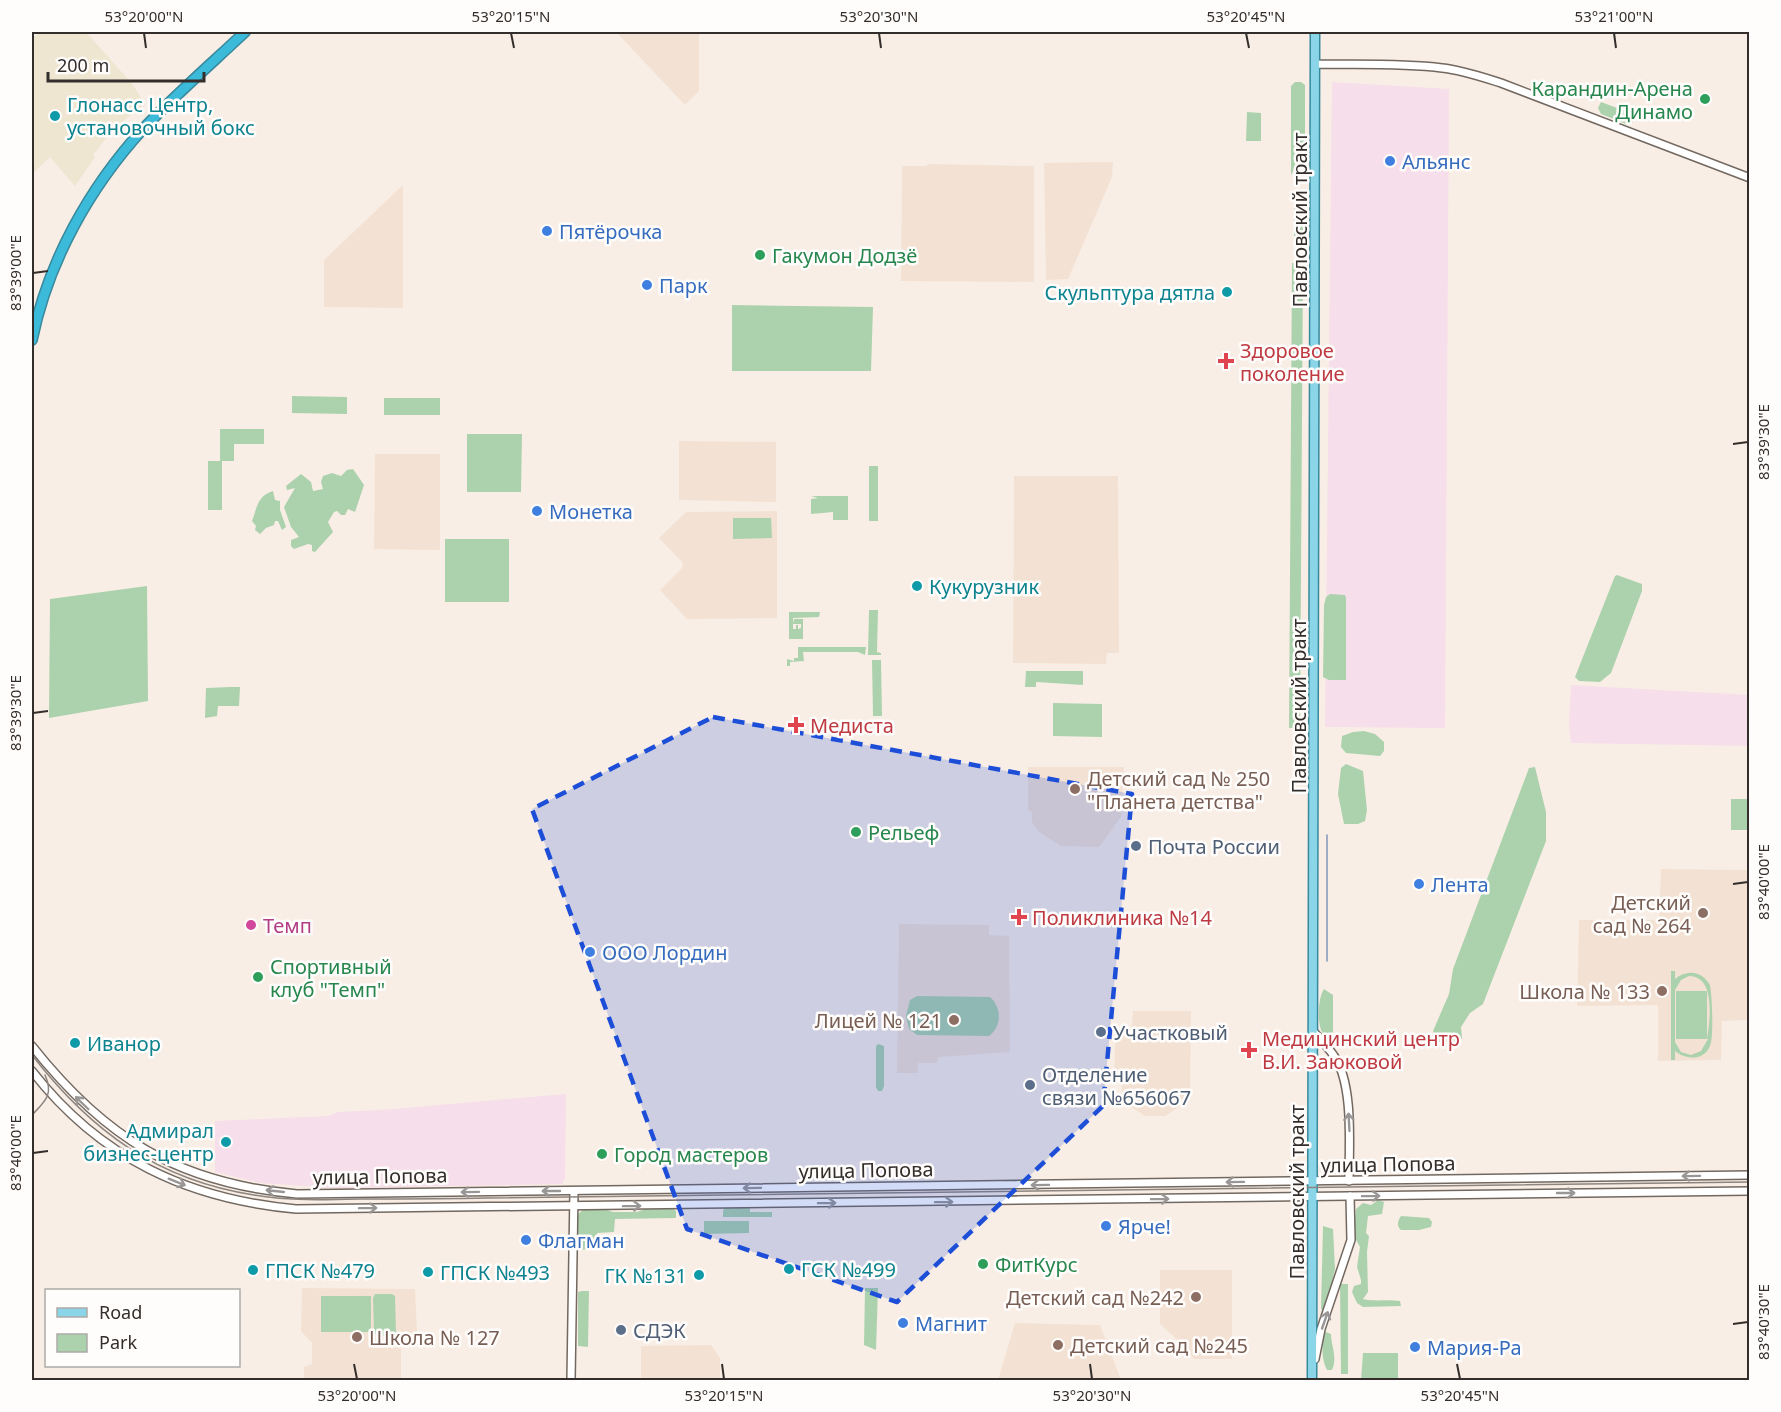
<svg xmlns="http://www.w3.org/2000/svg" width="1781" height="1412" font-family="'Noto Sans',sans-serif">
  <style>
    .commercial { fill: #f6deea }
    .industrial { fill: #eee6d0 }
    .built { fill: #f3e2d3 }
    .green { fill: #acd2ad; fill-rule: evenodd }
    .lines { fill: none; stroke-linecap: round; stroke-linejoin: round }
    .stream { stroke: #8296bd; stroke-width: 1.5 }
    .secondary-casing { stroke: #726860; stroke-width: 10 }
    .primary-casing { stroke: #39899c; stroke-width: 11 }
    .highway-casing { stroke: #39899c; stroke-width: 12 }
    .secondary { stroke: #fff; stroke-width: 7 }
    .primary { stroke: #8ad6e8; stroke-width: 8 }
    .highway { stroke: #3cbad9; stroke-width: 9 }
    .tram { stroke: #8c847f; stroke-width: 1.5 }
    .oneway { stroke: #999695 }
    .marked { fill: #1d4ed8; fill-opacity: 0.2; stroke: #1d4ed8; stroke-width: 4.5; stroke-dasharray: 12 8; stroke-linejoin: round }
    .ticks { fill: none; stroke: #332e2b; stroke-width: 2 }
    .leisure-dot { fill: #2e9e5b; stroke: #fffdfb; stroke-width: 2 }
    .culture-dot { fill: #0f9aa8; stroke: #fffdfb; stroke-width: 2 }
    .shop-dot { fill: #3f7fe0; stroke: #fffdfb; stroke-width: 2 }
    .health-dot { fill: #e0444e; stroke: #fffdfb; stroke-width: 2 }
    .education-dot { fill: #8d6e63; stroke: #fffdfb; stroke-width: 2 }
    .service-dot { fill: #5c6f8a; stroke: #fffdfb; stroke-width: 2 }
    .hotel-dot { fill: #d1479c; stroke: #fffdfb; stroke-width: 2 }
    .labels { text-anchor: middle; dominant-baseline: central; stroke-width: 5; stroke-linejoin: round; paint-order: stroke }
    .leisure-label { font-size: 20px; fill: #27864d; stroke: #fffdfb; text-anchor: start }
    .culture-label { font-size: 20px; fill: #0d838f; stroke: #fffdfb; text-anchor: start }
    .shop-label { font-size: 20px; fill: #366cbe; stroke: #fffdfb; text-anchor: start }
    .street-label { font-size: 20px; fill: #332e2b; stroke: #fffdfb }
    .health-label { font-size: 20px; fill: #be3a42; stroke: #fffdfb; text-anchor: start }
    .education-label { font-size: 20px; fill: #785e54; stroke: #fffdfb; text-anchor: end }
    .service-label { font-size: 20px; fill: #4e5e75; stroke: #fffdfb; text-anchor: start }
    .hotel-label { font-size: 20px; fill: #b23c85; stroke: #fffdfb; text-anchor: start }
    .neatline { fill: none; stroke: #332e2b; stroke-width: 2 }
    .ticks-label { font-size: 15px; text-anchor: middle; fill: #332e2b }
  </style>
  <rect width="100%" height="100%" fill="#f9eee5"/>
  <g class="commercial">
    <path d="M1332,82L1449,89L1445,728L1325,727Z"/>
    <path d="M1571,685L1749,695V746L1571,743L1569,725Z"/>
    <path d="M566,1094L565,1178L562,1184L335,1188L260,1183L215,1172V1121L328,1116L338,1112L382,1110Z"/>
  </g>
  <path class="industrial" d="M41,32H86L133,85L145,104L114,128L93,155L95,157L75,186L50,157L32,174V38Z"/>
  <g class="built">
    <path d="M616,32H699V91L685,105Z"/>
    <path d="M1113,162L1112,177L1068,279L1046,280L1044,163Z"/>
    <path d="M930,164L1034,166V282L901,281L902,166H925Z"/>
    <path d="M403,185V308L324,307V260Z"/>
    <path d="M679,441L776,442V502L679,500Z"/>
    <path d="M375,454H440V550L374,549Z"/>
    <path d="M1014,476H1118L1119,653H1107L1106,664L1013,663Z"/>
    <path d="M777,511V618L687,619L660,590L682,568L683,563L659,538L686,512Z"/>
    <path d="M1028,767H1124L1121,817L1099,847L1061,846L1039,832L1032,822V812L1028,810Z"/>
    <path d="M1661,869L1747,870L1748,1020L1722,1021L1721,1060L1658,1061V1005L1577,1006L1579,920H1659Z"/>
    <path d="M899,924L989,925V935L1009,936L1010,1052L939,1057L936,1063H918V1073H897Z"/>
    <path d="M1133,1011H1191L1190,1100L1165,1116H1145L1122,1101V1085L1114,1083L1115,1043L1128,1032L1132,1024Z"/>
    <path d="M1160,1270H1232V1359H1194L1182,1344L1160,1324Z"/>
    <path d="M302,1288L415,1289L417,1332L401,1341V1380H304V1367L312,1364V1343L301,1331Z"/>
    <path d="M1015,1323L1100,1325L1121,1380H998Z"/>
    <path d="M711,1345L720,1358V1380H641V1346Z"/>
  </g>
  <g class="green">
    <path d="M1295,82H1301L1305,85V148L1291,175V86Z"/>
    <path d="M1601,102L1636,115L1633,122L1626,124L1601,114L1598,108Z"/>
    <path d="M1247,112L1261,113V141H1246Z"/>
    <path d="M1304,198V236H1294V203Z"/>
    <path d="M1292,263H1303L1300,728H1289Z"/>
    <path d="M732,305L873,307L871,371H732Z"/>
    <path d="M292,396L347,397V414L292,413Z"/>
    <rect x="384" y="398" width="56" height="17"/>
    <path d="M220,429H264V444H234V461H222V510H208V461H220Z"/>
    <path d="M467,434H522L521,492H467Z"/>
    <rect x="869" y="466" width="9" height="55"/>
    <path d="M353,469L364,485L355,512L348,509L345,515H341L337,511L334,512L328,522L333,532L315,552L312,551V545L308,544L294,549L291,546V540L299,537L291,527L284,507L295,488L287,490L286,486L301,474L311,482L313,491L323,489L321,482L323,476L332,473L341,476L347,470Z"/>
    <path d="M273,491L275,500L280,501V510L286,527L282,530L278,521H275L274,525L266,528L260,534L255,530L256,526L252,521C257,508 257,496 273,491Z"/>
    <path d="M811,496H848V520H833V512L811,514V499L818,498Z"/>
    <path d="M733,518H771L772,538L733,539Z"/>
    <rect x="445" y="539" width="64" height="63"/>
    <path d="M1617,575L1642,584V591L1611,673L1600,682L1579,681L1575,677L1615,576Z"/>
    <path d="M147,586L148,701L49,718L50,599Z"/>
    <path d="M1330,594L1345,595L1346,598V680H1329L1323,677L1324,605L1326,597Z"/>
    <path d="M869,610H878L877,652L881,653V655H868Z"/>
    <path d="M789,612H820L819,617L793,618V629H796V625H798V629L801,628V624H793L794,619H803V639H789Z"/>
    <path d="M798,647H866L865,655L858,652H803L804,661L790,662V666H787V659L794,661V658H798Z"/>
    <path d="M872,660H881L882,716H873Z"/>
    <path d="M1026,671H1083V685L1036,682V687H1025Z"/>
    <path d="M230,687H240L239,706H218L217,716L205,718L206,688Z"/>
    <path d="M1053,703L1102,704V737L1053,736Z"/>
    <path d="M1364,731L1375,734L1384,742V751L1380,756L1346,753L1341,747L1342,736L1353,732Z"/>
    <path d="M1346,764L1363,771L1367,810L1365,821L1358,824H1344L1338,794L1341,768Z"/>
    <path d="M1535,767L1546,812V841L1483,1004L1470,1013L1461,1027L1462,1038L1459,1042H1438L1433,1031L1449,994L1453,969L1529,768Z"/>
    <rect x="1731" y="799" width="18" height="31"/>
    <path d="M1671,971H1675V979C1687,969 1702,971 1710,985C1712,995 1714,1037 1710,1046C1704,1061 1686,1060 1675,1051V1060H1671ZM1689,976C1716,976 1710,1021 1707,1039V991H1676V1039H1708L1701,1051L1691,1055L1681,1052L1675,1042V990L1681,980Z"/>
    <path d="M1324,989L1333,995V1031L1329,1040C1327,1037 1324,1035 1322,1032C1317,1023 1318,997 1324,989Z"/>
    <path d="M917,996L990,997C1002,1008 1002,1026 989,1036L917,1035L909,1029L906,1016L910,1000Z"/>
    <path d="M878,1044L884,1046V1086L882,1091H878L876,1087V1046Z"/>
    <path d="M1378,1200L1384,1202L1382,1214L1368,1216L1366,1233L1369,1236L1367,1252L1368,1292L1363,1299C1376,1302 1387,1299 1400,1301L1401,1306L1363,1307L1357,1303L1352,1292L1354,1286L1361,1284V1280L1357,1267L1360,1247L1354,1236V1231L1356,1209L1363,1203L1371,1205Z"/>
    <path d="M672,1207L676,1211V1218L615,1219L614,1232L597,1233V1249L578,1250V1214L584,1209L602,1208L613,1212H637L648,1208Z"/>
    <path d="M725,1207H750V1212H772V1217H723V1211Z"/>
    <path d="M1401,1216L1429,1218L1432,1222L1431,1227L1419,1230H1401C1396,1226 1398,1220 1401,1216Z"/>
    <path d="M704,1221H749V1233L704,1234Z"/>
    <path d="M1323,1226L1333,1229L1335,1269L1325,1311L1321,1309Z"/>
    <path d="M1340,1284H1348V1374H1341Z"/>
    <path d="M865,1288H878L876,1350L864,1345Z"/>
    <path d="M582,1291H589L588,1347L578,1346V1292Z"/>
    <path d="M375,1294H392L395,1296L396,1333L393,1336H378L374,1333L373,1298Z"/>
    <rect x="321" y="1296" width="50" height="36"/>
    <path d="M1326,1332L1331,1334C1331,1346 1338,1358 1332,1370H1327C1321,1358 1322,1345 1324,1333Z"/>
    <path d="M1363,1353H1398V1379L1361,1380Z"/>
  </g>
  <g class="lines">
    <path class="stream" d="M1327,961V835"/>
    <g class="secondary-casing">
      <g id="secondary">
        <path d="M1315,64C1357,65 1400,63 1442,68C1462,70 1482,77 1501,83L1750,178"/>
        <path d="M1313,1031C1320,1039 1328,1047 1334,1056C1354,1084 1349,1147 1349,1181"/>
        <path d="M32,1046C105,1138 177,1183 297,1194L1750,1175"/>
        <path d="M32,1071C100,1158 187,1199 296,1209L1750,1191"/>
        <path d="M1315,1359L1321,1329L1351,1240L1350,1196"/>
        <path d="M571,1380L574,1191"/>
      </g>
    </g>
    <g class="primary-casing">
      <path id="primary" d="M1312,1380L1315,32"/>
    </g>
    <g class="highway-casing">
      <path id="highway" d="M32,340C48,262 89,188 143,129C175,95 211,64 245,32"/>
    </g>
    <use href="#secondary" class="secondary"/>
    <use href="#primary" class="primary"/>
    <use href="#highway" class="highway"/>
    <g class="tram">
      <path d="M32,1055C91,1131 157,1180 254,1195C289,1201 324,1200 359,1199C402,1199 445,1199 487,1198L1750,1182"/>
      <path d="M32,1115C45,1101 54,1095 45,1075"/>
    </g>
  </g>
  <defs><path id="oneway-shaft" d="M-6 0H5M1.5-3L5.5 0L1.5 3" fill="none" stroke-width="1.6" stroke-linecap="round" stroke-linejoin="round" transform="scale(1.5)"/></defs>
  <g class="oneway">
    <use href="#oneway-shaft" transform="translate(82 1103) rotate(-136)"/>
    <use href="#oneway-shaft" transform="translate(1349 1122) rotate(-93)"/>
    <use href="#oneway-shaft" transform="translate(1691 1176) rotate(179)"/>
    <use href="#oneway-shaft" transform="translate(177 1182) rotate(22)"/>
    <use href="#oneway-shaft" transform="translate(1235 1182) rotate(179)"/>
    <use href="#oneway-shaft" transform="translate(1040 1185) rotate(179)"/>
    <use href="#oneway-shaft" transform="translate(752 1188) rotate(179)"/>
    <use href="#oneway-shaft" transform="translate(275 1191) rotate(-174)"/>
    <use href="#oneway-shaft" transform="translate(551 1191) rotate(180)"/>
    <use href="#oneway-shaft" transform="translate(470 1192) rotate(179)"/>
    <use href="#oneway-shaft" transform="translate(1566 1193)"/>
    <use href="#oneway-shaft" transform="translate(1371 1196) rotate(-1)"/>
    <use href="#oneway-shaft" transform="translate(1160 1199) rotate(-1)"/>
    <use href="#oneway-shaft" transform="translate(944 1202) rotate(-1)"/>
    <use href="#oneway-shaft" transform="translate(827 1203) rotate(-1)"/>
    <use href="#oneway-shaft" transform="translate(632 1206) rotate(-1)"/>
    <use href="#oneway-shaft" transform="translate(368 1208) rotate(-1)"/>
    <use href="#oneway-shaft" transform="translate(1325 1320) rotate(-71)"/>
  </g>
  <path class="marked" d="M713,717L1132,794L1103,1106L897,1302L687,1229L532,809Z"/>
  <path class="ticks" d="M144,33L146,48M511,33L514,48M879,33L881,48M1246,33L1249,48M1614,33L1616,48M33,273L48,271M1733,444L1748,442M33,713L48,711M1733,884L1748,882M33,1153L48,1151M1733,1324L1748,1322M354,1364L357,1379M722,1364L724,1379M1090,1364L1092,1379M1457,1364L1460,1379"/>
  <g class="leisure-dot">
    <circle cx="1705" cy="99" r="6"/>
    <circle cx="760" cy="255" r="6"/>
    <circle cx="856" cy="832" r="6"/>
    <circle cx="258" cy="977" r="6"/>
    <circle cx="602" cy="1154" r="6"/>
    <circle cx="983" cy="1264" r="6"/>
  </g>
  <g class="culture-dot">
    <circle cx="55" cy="116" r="6"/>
    <circle cx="1227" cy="292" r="6"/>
    <circle cx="917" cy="586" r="6"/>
    <circle cx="75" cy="1043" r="6"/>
    <circle cx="226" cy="1142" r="6"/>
    <circle cx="789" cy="1269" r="6"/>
    <circle cx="253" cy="1270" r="6"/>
    <circle cx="428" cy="1272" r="6"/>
    <circle cx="699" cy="1275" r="6"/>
  </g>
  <g class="shop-dot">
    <circle cx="1390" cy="161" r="6"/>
    <circle cx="547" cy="231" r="6"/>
    <circle cx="647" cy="285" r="6"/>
    <circle cx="537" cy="511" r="6"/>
    <circle cx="1419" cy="884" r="6"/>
    <circle cx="590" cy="952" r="6"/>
    <circle cx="1106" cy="1226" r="6"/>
    <circle cx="526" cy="1240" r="6"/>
    <circle cx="903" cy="1323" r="6"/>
    <circle cx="1415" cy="1347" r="6"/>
  </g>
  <g class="health-dot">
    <path d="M1223 352h6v6h6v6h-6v6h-6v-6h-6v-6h6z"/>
    <path d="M793 716h6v6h6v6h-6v6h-6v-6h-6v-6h6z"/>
    <path d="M1016 908h6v6h6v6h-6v6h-6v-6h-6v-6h6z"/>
    <path d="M1246 1041h6v6h6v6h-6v6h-6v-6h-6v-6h6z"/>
  </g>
  <g class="education-dot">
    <circle cx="1075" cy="789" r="6"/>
    <circle cx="1703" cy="913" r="6"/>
    <circle cx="1662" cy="991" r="6"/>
    <circle cx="954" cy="1020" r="6"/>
    <circle cx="1196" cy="1297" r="6"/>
    <circle cx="357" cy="1337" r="6"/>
    <circle cx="1058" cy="1345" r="6"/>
  </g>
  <g class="service-dot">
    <circle cx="1136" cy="846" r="6"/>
    <circle cx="1101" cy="1032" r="6"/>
    <circle cx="1030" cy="1085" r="6"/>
    <circle cx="621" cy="1330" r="6"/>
  </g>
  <circle class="hotel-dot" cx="251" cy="925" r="6"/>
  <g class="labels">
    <g class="leisure-label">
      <text x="1693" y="88" text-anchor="end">Карандин-Арена<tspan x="1693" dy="23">Динамо</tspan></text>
      <text x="772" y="255">Гакумон Додзё</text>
      <text x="868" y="832">Рельеф</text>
      <text x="270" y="966">Спортивный<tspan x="270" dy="23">клуб "Темп"</tspan></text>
      <text x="614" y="1154">Город мастеров</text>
      <text x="995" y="1264">ФитКурс</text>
    </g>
    <g class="culture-label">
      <text x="67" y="104">Глонасс Центр,<tspan x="67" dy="23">установочный бокс</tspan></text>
      <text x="1215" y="292" text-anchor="end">Скульптура дятла</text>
      <text x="929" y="586">Кукурузник</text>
      <text x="87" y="1043">Иванор</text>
      <text x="214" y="1130" text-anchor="end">Адмирал<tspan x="214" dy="23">бизнес-центр</tspan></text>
      <text x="801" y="1269">ГСК №499</text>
      <text x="265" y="1270">ГПСК №479</text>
      <text x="440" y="1272">ГПСК №493</text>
      <text x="687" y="1275" text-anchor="end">ГК №131</text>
    </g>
    <g class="shop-label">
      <text x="1402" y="161">Альянс</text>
      <text x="559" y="231">Пятёрочка</text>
      <text x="659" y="285">Парк</text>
      <text x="549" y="511">Монетка</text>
      <text x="1431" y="884">Лента</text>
      <text x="602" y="952">ООО Лордин</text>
      <text x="1118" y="1226">Ярче!</text>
      <text x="538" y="1240">Флагман</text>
      <text x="915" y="1323">Магнит</text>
      <text x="1427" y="1347">Мария-Ра</text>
    </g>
    <g class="street-label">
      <text transform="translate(1299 220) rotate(-90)">Павловский тракт</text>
      <text transform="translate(1298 706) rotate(-90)">Павловский тракт</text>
      <text transform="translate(1388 1164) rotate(-1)">улица Попова</text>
      <text transform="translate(866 1170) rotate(-1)">улица Попова</text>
      <text transform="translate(380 1176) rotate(-1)">улица Попова</text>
      <text transform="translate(1296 1192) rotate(-90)">Павловский тракт</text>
    </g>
    <g class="health-label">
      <text x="1240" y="350">Здоровое<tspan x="1240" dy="23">поколение</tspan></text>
      <text x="810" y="725">Медиста</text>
      <text x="1032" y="917">Поликлиника №14</text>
      <text x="1262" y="1038">Медицинский центр<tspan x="1262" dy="23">В.И. Заюковой</tspan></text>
    </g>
    <g class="education-label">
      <text x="1087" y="778" text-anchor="start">Детский сад № 250<tspan x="1087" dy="23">"Планета детства"</tspan></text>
      <text x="1691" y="902">Детский<tspan x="1691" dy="23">сад № 264</tspan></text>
      <text x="1650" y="991">Школа № 133</text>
      <text x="942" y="1020">Лицей № 121</text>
      <text x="1184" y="1297">Детский сад №242</text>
      <text x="369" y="1337" text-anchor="start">Школа № 127</text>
      <text x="1070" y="1345" text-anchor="start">Детский сад №245</text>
    </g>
    <g class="service-label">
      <text x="1148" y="846">Почта России</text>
      <text x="1113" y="1032">Участковый</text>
      <text x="1042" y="1074">Отделение<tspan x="1042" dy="23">связи №656067</tspan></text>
      <text x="633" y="1330">СДЭК</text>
    </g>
    <g class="hotel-label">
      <text x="263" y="925">Темп</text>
    </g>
  </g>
  <rect width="1781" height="1412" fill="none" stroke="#fffdfb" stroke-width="66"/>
  <rect x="45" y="1289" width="195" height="78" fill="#fffdfb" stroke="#adaaa8" stroke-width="1.5"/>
  <rect x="57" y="1308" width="30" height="9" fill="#8ad6e8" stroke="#adaaa8" stroke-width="1.5"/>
  <text x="99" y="1319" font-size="18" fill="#332e2b">Road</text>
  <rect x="57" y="1334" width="30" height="18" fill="#acd2ad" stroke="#adaaa8" stroke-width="1.5"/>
  <text x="99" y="1349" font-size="18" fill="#332e2b">Park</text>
  <path d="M48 72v9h156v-9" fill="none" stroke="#332e2b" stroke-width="3"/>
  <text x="57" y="72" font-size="18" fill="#332e2b" stroke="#fffdfb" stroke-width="4.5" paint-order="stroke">200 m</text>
  <rect x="33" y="33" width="1715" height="1346" class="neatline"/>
  <g class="ticks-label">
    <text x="144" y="22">53°20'00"N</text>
    <text x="511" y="22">53°20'15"N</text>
    <text x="879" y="22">53°20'30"N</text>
    <text x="1246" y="22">53°20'45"N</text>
    <text x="1614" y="22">53°21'00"N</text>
    <text transform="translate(16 273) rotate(-90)" y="5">83°39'00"E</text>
    <text transform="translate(1764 442) rotate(-90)" y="5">83°39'30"E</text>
    <text transform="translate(16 713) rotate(-90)" y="5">83°39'30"E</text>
    <text transform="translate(1764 882) rotate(-90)" y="5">83°40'00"E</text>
    <text transform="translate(16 1153) rotate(-90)" y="5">83°40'00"E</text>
    <text transform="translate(1764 1322) rotate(-90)" y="5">83°40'30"E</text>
    <text x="357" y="1401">53°20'00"N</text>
    <text x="724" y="1401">53°20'15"N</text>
    <text x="1092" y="1401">53°20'30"N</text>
    <text x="1460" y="1401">53°20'45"N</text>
  </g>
</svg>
